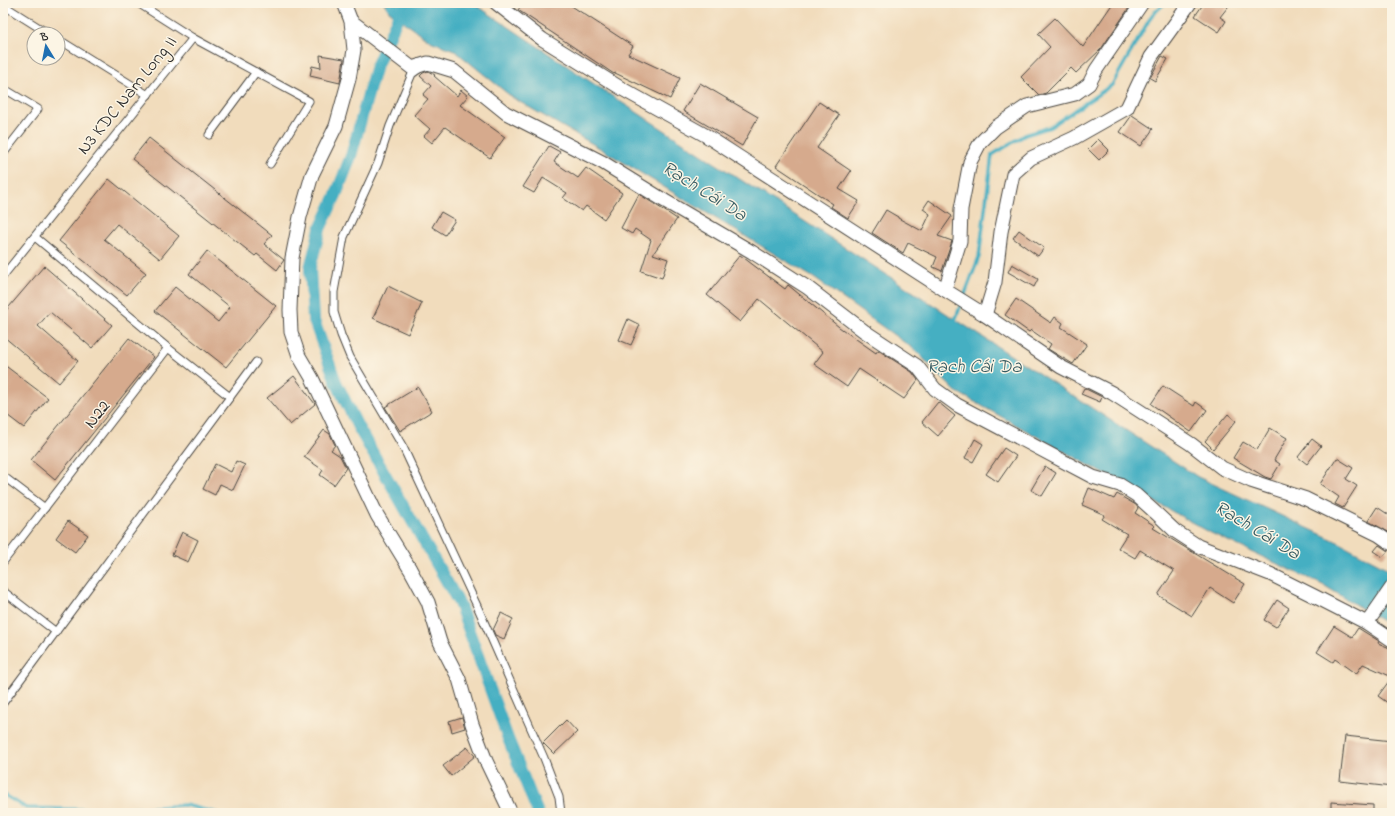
<svg xmlns="http://www.w3.org/2000/svg" width="1395" height="816" font-family="'Indie Flower',sans-serif">
  <style>
    .water { fill: #44afc2; stroke: #386d76 }
    .lines { fill: none; stroke-linecap: round; stroke-linejoin: round }
    .stream { stroke: #44afc2; stroke-width: 3.5 }
    .canal { stroke: #44afc2; stroke-width: 12 }
    .building { fill: #d6aa8d }
    .service-casing { stroke: #494641; stroke-width: 9 }
    .minor-casing { stroke: #494641; stroke-width: 15 }
    .service { stroke: #fff; stroke-width: 7 }
    .minor { stroke: #fff; stroke-width: 13 }
    .labels { text-anchor: middle; dominant-baseline: central; stroke-width: 3; stroke-linejoin: round; paint-order: stroke }
    .street-label { font-size: 18px; fill: #2b2b2b; stroke: #fcf5e5 }
    .water-label { font-size: 19px; font-style: italic; fill: #345960; stroke: #fcf5e5 }
  </style>
  <rect width="100%" height="100%" fill="#fcf5e5"/>
  <filter id="ink" filterUnits="userSpaceOnUse"><feTurbulence type="fractalNoise" baseFrequency=".025" numOctaves="2"/><feDisplacementMap in="SourceGraphic" scale="8" xChannelSelector="R" yChannelSelector="G"/><feConvolveMatrix kernelMatrix="1 2 1 2 8 2 1 2 1" color-interpolation-filters="sRGB"/></filter>
  <filter id="wash" filterUnits="userSpaceOnUse"><feTurbulence type="fractalNoise" baseFrequency=".012" numOctaves="4" result="noise"/><feDisplacementMap in="SourceGraphic" scale="16" xChannelSelector="R" yChannelSelector="G"/><feGaussianBlur stdDeviation="0.9" result="paint"/><feColorMatrix in="noise" values="0 0 0 0 0 0 0 0 0 0 0 0 0 0 0 0 0 1.4 0 .05"/><feComposite in="paint" operator="in"/></filter>
  <g filter="url(#wash)">
    <rect width="100%" height="100%" fill="#f1dcbc"/>
    <path class="water" d="M384,3H473L621,102L1198,477L1340,543L1392,571V627L1325,586L1211,533L955,391L915,350L814,278L603,150L513,98L454,50L430,41L389,11Z"/>
    <g class="lines">
      <g class="stream">
        <path d="M954,323L979,257L992,155L1025,135L1050,127L1112,85L1152,15L1165,3"/>
        <path d="M3,794L26,808L111,810L185,805L217,813"/>
      </g>
      <path class="canal" d="M404,3L375,69L351,156L336,195L320,229L310,268L313,318L336,382L358,427L459,603L507,736L538,813"/>
    </g>
    <g id="blocks">
      <g class="building">
        <path d="M523,3H567L633,46L628,54L680,78L670,99L615,73L614,74L518,10Z"/>
        <path d="M1113,3H1128L1131,5L1101,49L1076,73L1071,68L1046,93L1039,95L1021,77L1050,47L1038,34L1055,18L1083,47Z"/>
        <path d="M1204,3H1231L1220,17L1226,21L1219,32L1195,16Z"/>
        <path d="M320,55L344,59L340,83L310,76L312,66L321,68Z"/>
        <path d="M1162,56L1168,59L1155,81L1150,78Z"/>
        <path d="M428,71L435,75L434,76L457,96L461,90L468,96L460,105L505,137L490,158L445,127L432,143L424,136L430,129L414,115L428,99L423,95L431,86L420,76L423,73Z"/>
        <path d="M700,83L758,117L742,146L683,111Z"/>
        <path d="M819,102L839,115L817,148L851,171L839,189L859,201L848,218L831,207L833,204L776,166Z"/>
        <path d="M1132,115L1153,129L1141,146L1120,132Z"/>
        <path d="M149,138L272,235L264,244L284,260L277,270L257,254L255,256L132,159Z"/>
        <path d="M1098,139L1109,150L1099,160L1088,149Z"/>
        <path d="M549,146L560,152L554,162L578,178L586,168L622,193L604,219L586,206L582,211L563,198L567,193L543,178L534,193L523,187Z"/>
        <path d="M109,179L179,236L160,259L117,224L104,239L146,273L127,295L59,241Z"/>
        <path d="M639,194L677,219L653,254L668,259L662,278L641,271L651,240L635,229L632,234L621,228Z"/>
        <path d="M929,200L952,216L938,236L952,241L942,271L933,267L937,257L908,243L903,253L872,233L886,210L898,217V218L922,231L930,214L923,209Z"/>
        <path d="M441,212L455,220L445,235L432,227Z"/>
        <path d="M1019,230L1044,248L1038,256L1013,238Z"/>
        <path d="M207,251L276,306L226,367L155,311L175,287L218,322L230,307L189,274Z"/>
        <path d="M740,255L785,289L788,285L839,327L876,353L878,350L912,372L918,380L904,399L859,369L847,387L814,364L823,352L759,299L740,322L707,295Z"/>
        <path d="M1012,264L1038,279L1034,287L1008,272Z"/>
        <path d="M44,266L112,325L92,348L50,312L38,326L78,361L59,383L3,336V314Z"/>
        <path d="M388,286L422,303L408,334L373,318Z"/>
        <path d="M1016,299L1051,323L1055,317L1063,323L1061,327L1087,344L1073,364L1048,349L1051,344L1031,330L1029,332L1005,315Z"/>
        <path d="M628,319L640,325L631,345L619,340Z"/>
        <path d="M129,338L154,357L55,480L31,460Z"/>
        <path d="M3,364L48,398L24,428L3,412Z"/>
        <path d="M294,376L315,404L290,425L267,398Z"/>
        <path d="M1163,386L1194,406L1196,402L1207,410L1191,432L1151,404Z"/>
        <path d="M418,387L432,411L400,431L385,407Z"/>
        <path d="M1084,388L1102,397L1100,402L1081,394Z"/>
        <path d="M938,402L955,416L938,436L922,422Z"/>
        <path d="M1228,414L1236,421L1213,449L1205,441Z"/>
        <path d="M1270,428L1287,438L1274,460L1280,464L1271,479L1265,477L1233,458L1243,442L1257,450Z"/>
        <path d="M324,430L330,434L335,445L331,450L340,456L346,468L334,485L320,475L323,470L304,457Z"/>
        <path d="M975,439L983,444L973,462L965,458Z"/>
        <path d="M1312,439L1321,446L1307,464L1298,457Z"/>
        <path d="M1004,448L1016,456L998,482L986,474Z"/>
        <path d="M1337,458L1353,468L1346,479L1357,486L1343,508L1335,504L1339,497L1320,484Z"/>
        <path d="M236,461L245,465L233,490L220,484L215,495L203,489L215,464L231,472Z"/>
        <path d="M1045,466L1056,473L1042,496L1031,490Z"/>
        <path d="M1089,488L1114,499L1117,494L1136,505L1138,508L1135,513L1155,526L1153,528L1245,584L1233,603L1210,588L1192,616L1158,595L1174,571L1140,550L1135,558L1118,548L1127,534L1102,519L1105,515L1082,505Z"/>
        <path d="M1377,507L1392,517V534L1368,521Z"/>
        <path d="M68,521L88,535L75,552L56,538Z"/>
        <path d="M182,532L198,540L188,562L172,555Z"/>
        <path d="M1379,545L1388,551L1383,557L1374,551Z"/>
        <path d="M1277,600L1289,608L1276,627L1264,620Z"/>
        <path d="M501,613L513,619L504,639L495,635L493,630Z"/>
        <path d="M1334,626L1352,637L1358,628L1379,641L1378,643L1392,649V706L1378,696L1392,677L1363,664L1356,674L1335,659L1333,662L1317,652Z"/>
        <path d="M462,717L465,728L452,732L449,721Z"/>
        <path d="M566,720L577,732L554,754L543,743Z"/>
        <path d="M1345,736L1392,741V787L1340,781Z"/>
        <path d="M467,747L475,756L451,776L443,766Z"/>
        <path d="M1331,802L1373,805V813H1331Z"/>
      </g>
    </g>
  </g>
  <g filter="url(#ink)">
    <use href="#blocks" fill-opacity="0" stroke="#494641" stroke-width="1"/>
    <g class="lines">
      <g class="service-casing">
        <g id="service">
          <path d="M138,3L193,38"/>
          <path d="M3,5L49,34"/>
          <path d="M58,39L148,95"/>
          <path d="M419,69L412,74L390,126L378,163L344,237L334,292V312L341,335L350,357L403,447L478,608L544,758L559,797L561,813"/>
          <path d="M3,88L38,109L3,154"/>
          <path d="M209,135L256,72"/>
          <path d="M35,237L168,348"/>
          <path d="M3,276L193,38L309,101L270,164"/>
          <path d="M3,476L45,508"/>
          <path d="M3,562L168,348L230,397"/>
          <path d="M3,591L56,632"/>
          <path d="M3,703L256,362"/>
        </g>
      </g>
      <g class="minor-casing">
        <g id="minor">
          <path d="M344,3L351,21L354,50L349,79L336,126L312,175L300,217L292,258L290,310L291,332L299,356L312,378L377,515L410,569L428,602L440,642L459,679L472,724L486,761L511,813"/>
          <path d="M496,3L542,39L624,90L705,135L945,290L985,315L1061,367L1112,393L1191,444L1222,468L1251,481L1306,499L1379,535L1392,544"/>
          <path d="M351,21L412,68L428,63L454,71L506,113L602,162L665,201L752,252L808,288L864,331L917,366L935,389L957,405L1093,477L1120,485L1136,495L1157,514L1175,531L1198,546L1270,574L1314,596L1367,623L1392,640"/>
          <path d="M945,290L960,241L961,209L970,162L980,143L996,127L1027,106L1075,94L1089,84L1096,70L1142,3"/>
          <path d="M985,315L995,282L1001,232L1013,174L1031,158L1074,138L1127,108L1151,57L1190,3"/>
          <path d="M1367,623L1392,587"/>
        </g>
      </g>
      <use href="#service" class="service"/>
      <use href="#minor" class="minor"/>
    </g>
  </g>
  <g class="labels">
    <g class="street-label">
      <text transform="translate(128 96) rotate(-51)">N3 KDC Nam Long II</text>
      <text transform="translate(98 415) rotate(-52)">N22</text>
    </g>
    <g class="water-label">
      <text transform="translate(704 192) rotate(32)">Rạch Cái Da</text>
      <text x="974" y="367">Rạch Cái Da</text>
      <text transform="translate(1257 531) rotate(31)">Rạch Cái Da</text>
    </g>
  </g>
  <rect width="1395" height="816" fill="none" stroke="#fcf5e5" stroke-width="16"/>
  <g transform="translate(46 46) rotate(350)"><circle r="19" fill="#fcf5e5" stroke="#a8a49b"/>
  <path d="M0-3L7 15L0 10L-7 15Z" fill="#1f6fb2"/>
  <text y="-6" font-size="11" font-weight="bold" text-anchor="middle" fill="#2b2b2b">B</text>
  </g>
</svg>
